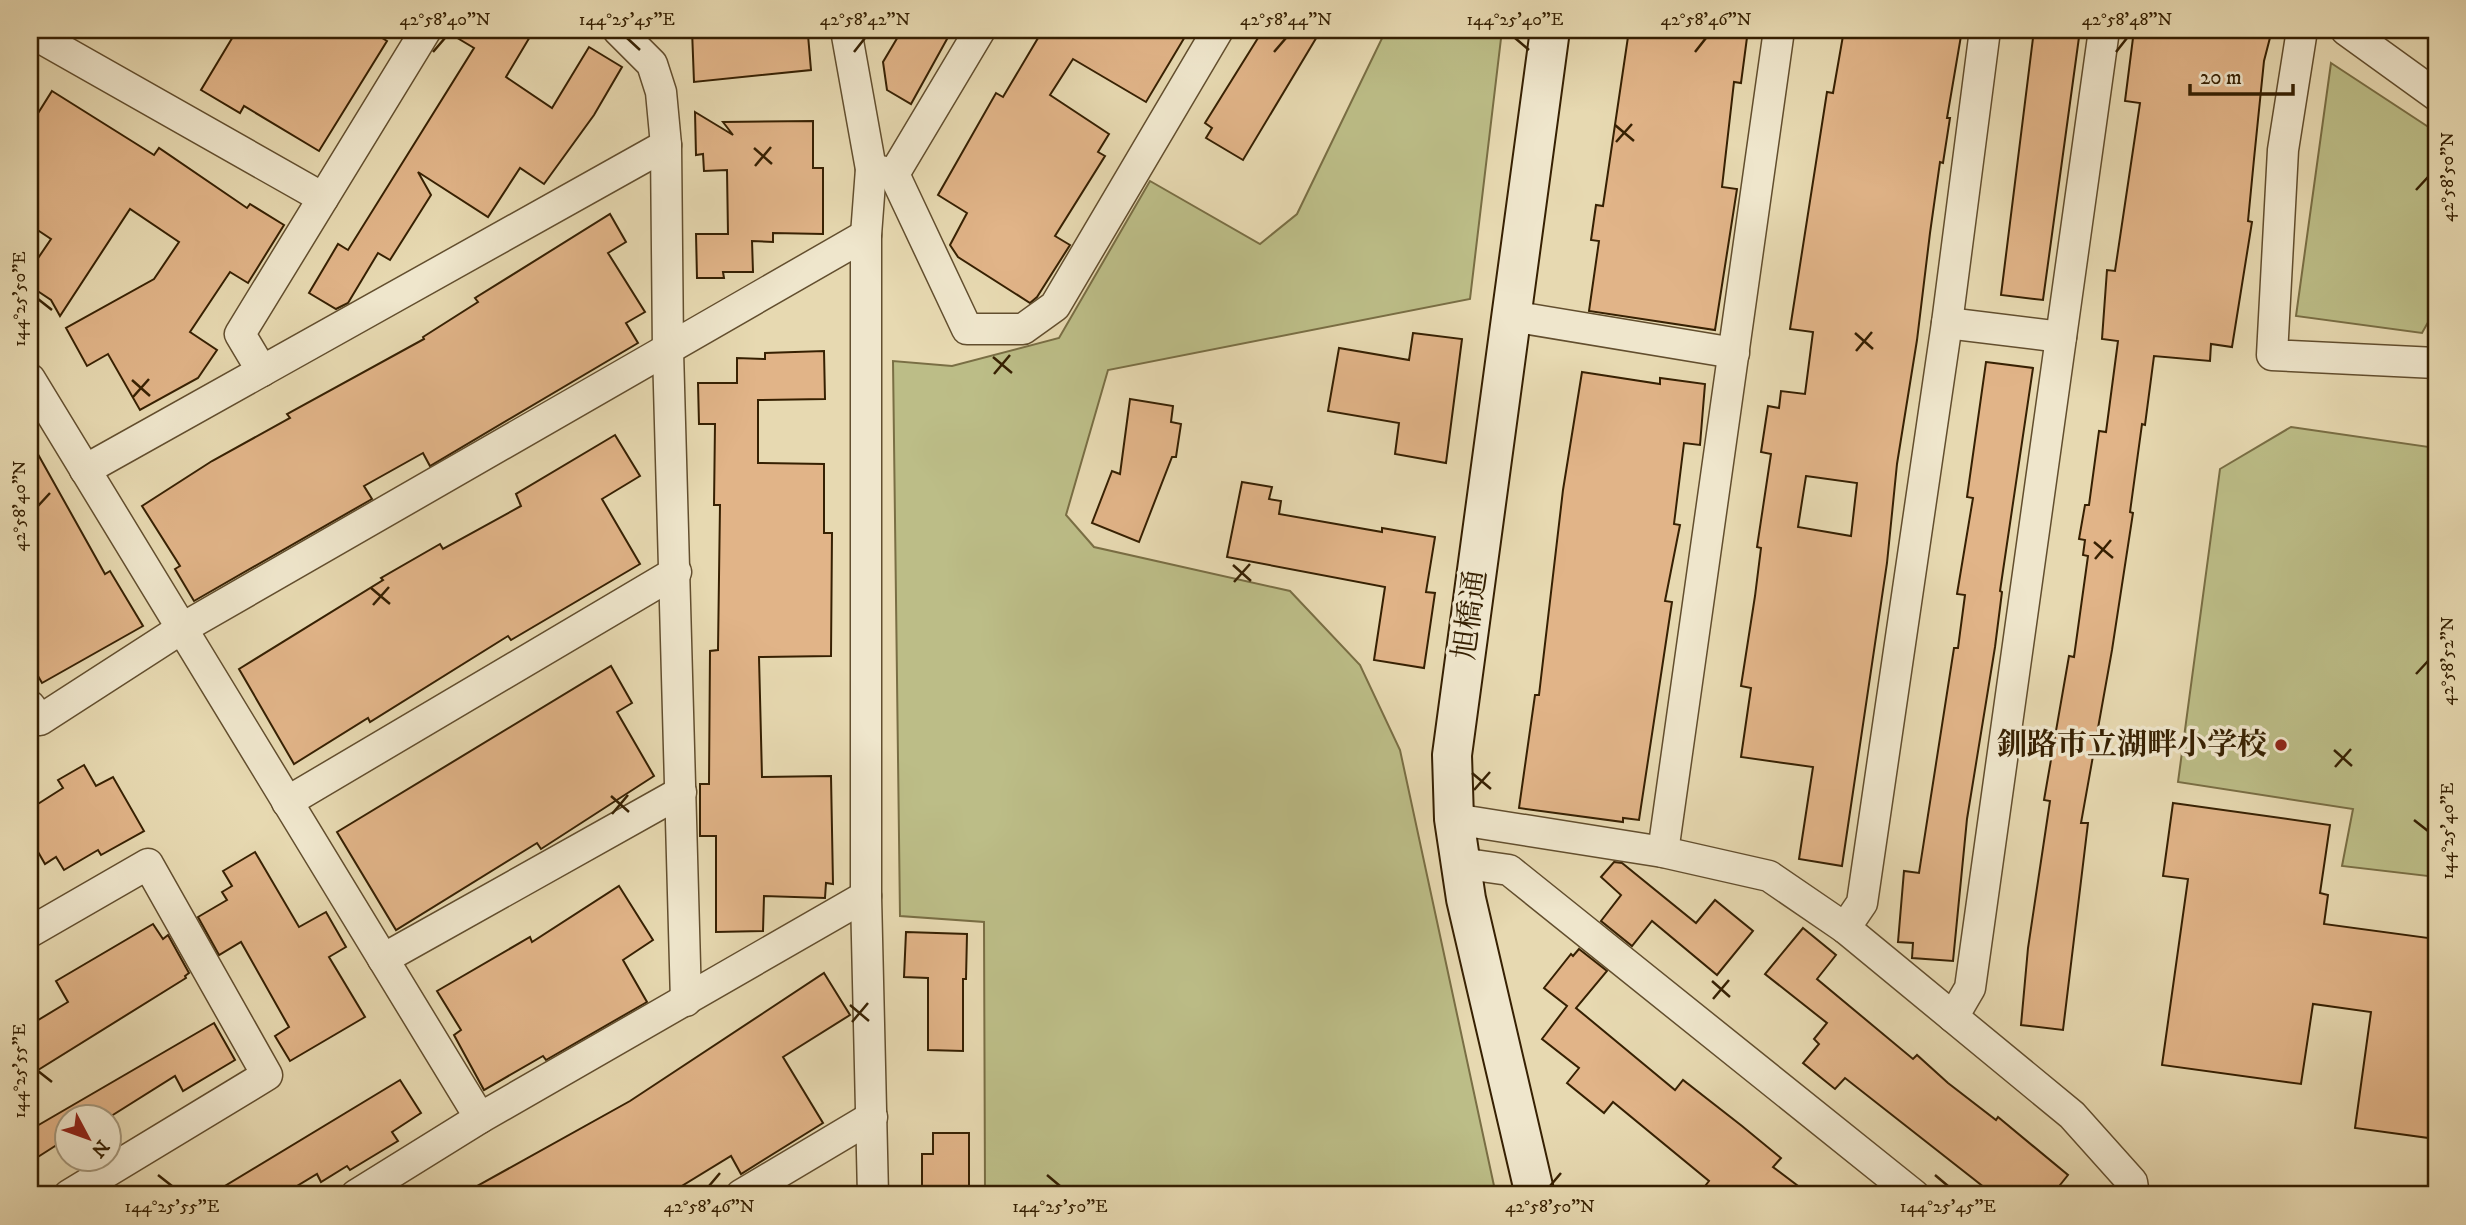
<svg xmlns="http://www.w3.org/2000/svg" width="2466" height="1225" font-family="'IM FELL DW Pica','Noto Serif JP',serif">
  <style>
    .green { fill: #bcbd87; stroke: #796e44; stroke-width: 2 }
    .building { fill: #e1b488; stroke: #362002; stroke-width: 2; fill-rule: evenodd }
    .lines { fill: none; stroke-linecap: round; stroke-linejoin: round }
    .street-casing { stroke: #624e2e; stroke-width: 33 }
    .secondary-casing { stroke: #362002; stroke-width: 42 }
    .street { stroke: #efe6cc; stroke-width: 30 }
    .secondary { stroke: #efe6cc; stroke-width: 38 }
    .ticks { fill: none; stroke: #362002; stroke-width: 2.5 }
    .poi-dot { fill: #8f2418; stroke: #efe6cc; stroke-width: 2.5 }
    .labels { text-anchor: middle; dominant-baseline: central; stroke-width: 7; stroke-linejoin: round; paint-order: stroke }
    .street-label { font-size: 30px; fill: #362002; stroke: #efe6cc }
    .poi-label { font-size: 30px; font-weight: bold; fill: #362002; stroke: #efe6cc; text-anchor: end }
    .neatline { fill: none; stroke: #362002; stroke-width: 2.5 }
    .ticks-label { font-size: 18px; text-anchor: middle; fill: #362002 }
  </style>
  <rect width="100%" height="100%" fill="#e7d9b1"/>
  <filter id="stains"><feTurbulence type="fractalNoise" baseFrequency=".00286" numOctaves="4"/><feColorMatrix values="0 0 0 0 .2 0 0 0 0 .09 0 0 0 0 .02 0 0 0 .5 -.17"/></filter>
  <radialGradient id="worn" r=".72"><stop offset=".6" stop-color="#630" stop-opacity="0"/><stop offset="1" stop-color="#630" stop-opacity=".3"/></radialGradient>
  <g class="green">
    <path d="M1386,30H1502L1470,299L1108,370L1066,515L1094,547L1290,591L1360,665L1400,750L1496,1195H985L984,922L900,916L893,361L952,366L1059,338L1150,181L1260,244L1297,214Z"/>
    <path d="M2331,63L2436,132V308L2422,333L2296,316Z"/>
    <path d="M2291,427L2436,448V877L2342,866L2353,809L2178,782L2220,469Z"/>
  </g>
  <g class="building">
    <path d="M237,30H369L387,41L319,151L244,106L240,113L201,90Z"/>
    <path d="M444,30H534L506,77L552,108L589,47L622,67L594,115L544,184L520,168L488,217L418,172L431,195L390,260L378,253L348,303L336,309L309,293L338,244L348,250L474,48Z"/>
    <path d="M692,30H732L736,35L800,30V36L808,35L811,70L694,82Z"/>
    <path d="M902,30H952L911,104L887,90L883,62Z"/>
    <path d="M1025,30H1189L1146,102L1073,59L1050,95L1109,134L1098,152L1105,156L1055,236L1070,245L1037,297L1030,303L958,257L950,245L967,213L938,195L996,93L1003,97L1038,38Z"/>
    <path d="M1263,30H1321L1243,160L1206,138L1212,128L1205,123Z"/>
    <path d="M1629,30H1748L1741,83L1734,82L1722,187L1737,189L1715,330L1589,311L1599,241L1591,240L1596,205L1603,206Z"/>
    <path d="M1844,30H1962L1947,118H1950L1943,163L1940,162L1930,233L1917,340L1897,464L1887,563L1842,866L1799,859L1813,767L1741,757L1751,688L1741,686L1755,596L1761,548L1757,547L1771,454L1761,452L1768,406L1779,408L1781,391L1805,394L1813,332L1790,329L1827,92L1833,93ZM1806,476L1857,483L1851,536L1798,527Z"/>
    <path d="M2034,30H2080L2043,300L2001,295Z"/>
    <path d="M2134,30H2272L2264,61L2254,159L2248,221L2252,222L2232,347L2211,344L2210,361L2154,356L2145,425L2142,424L2130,512L2133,513L2112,650L2081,823H2088L2063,1030L2021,1025L2028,948L2050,801L2044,800L2069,656L2074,657L2088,556L2083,555L2085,540L2079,539L2085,505H2089L2099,431L2106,432L2118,341L2102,339L2107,270L2115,271L2140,103L2125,101Z"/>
    <path d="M52,91L154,155L159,148L247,208L250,204L284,225L248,283L230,272L190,332L217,350L198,378L140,410L108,354L87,366L66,328L154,279L179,242L130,209L60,316L51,300L30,286V270L51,239L30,225V126Z"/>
    <path d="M695,112L733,135L723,122L813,121V168H823V234L773,233V242L752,241L753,272H723L724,278H697L696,234H728L727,170L704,171L703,154L696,155Z"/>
    <path d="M610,214L626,242L608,253L645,312L626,323L638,343L430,466L423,453L364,486L372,499L194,601L175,569L180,566L142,506L212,461L290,418L287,414L424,339L423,337L478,302L475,298Z"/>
    <path d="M1413,333L1462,339L1446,463L1395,454L1399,423L1328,411L1339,348L1409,360Z"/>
    <path d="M824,351L825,399L758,400V463L824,464V533H832L831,656L759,657L762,777L831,776L833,884L826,883L825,898L764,896L763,931L716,932V836H700V784H709L710,651L718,650L720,505H714L715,424H699L698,383H737V358L765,359V353Z"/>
    <path d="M1986,362L2033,368L2000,591L2002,592L1995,647L1967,819L1953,961L1912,958L1913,943L1898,942L1904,871L1919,873L1954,648H1958L1965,595L1957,594L1973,498L1967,497Z"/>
    <path d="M1582,372L1660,384V378L1705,384L1700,445L1684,443L1674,524L1680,525L1665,601L1672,602L1639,820L1623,818V822L1519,808L1535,695H1539L1563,490Z"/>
    <path d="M1130,399L1173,406L1171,422L1181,424L1176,457H1172L1139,542L1092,523L1112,471L1120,474Z"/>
    <path d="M615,435L640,476L602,499L640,564L511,640L508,636L370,722L368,718L294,764L239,669L383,580L381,578L440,544L443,549L521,506L516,494Z"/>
    <path d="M30,440L105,574L110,571L143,626L42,683L30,662Z"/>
    <path d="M1242,482L1272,487L1269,499L1281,501L1279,514L1382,532V528L1435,537L1426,592L1435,593L1424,668L1374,660L1385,587L1227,557Z"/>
    <path d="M611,666L632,703L617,712L654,776L541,849L537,843L396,930L337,832Z"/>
    <path d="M84,765L96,786L113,777L144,831L101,855L98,850L64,870L56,857L45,864L30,838V809L63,788L58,780Z"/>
    <path d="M2173,803L2330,825L2320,893L2328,895L2324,924L2436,939V1139L2355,1128L2371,1012L2313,1004L2301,1084L2162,1065L2188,879L2163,876Z"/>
    <path d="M255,852L299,927L326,912L346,947L329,957L365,1017L290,1061L275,1036L289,1027L241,942L219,955L198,917L227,900L222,892L232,886L223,871Z"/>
    <path d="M1614,862L1622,863L1696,923L1715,900L1753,931L1717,975L1652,921L1632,946L1601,921L1621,895L1601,877Z"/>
    <path d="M619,886L653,940L623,960L647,1002L546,1060L543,1056L484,1090L454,1035L461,1030L437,991L530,937L532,942Z"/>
    <path d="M153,924L163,939L168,935L189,973L185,976L186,978L30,1075V1025L68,1002L56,981Z"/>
    <path d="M1803,928L1836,955L1817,979L1913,1059L1917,1055L1948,1083L1996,1120L1998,1117L2068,1175L2052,1195H1994L1845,1078L1835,1089L1803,1063L1819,1044L1814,1039L1827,1023L1765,974Z"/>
    <path d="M906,932L967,934L966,979H963V1051L928,1050V978L904,977Z"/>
    <path d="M1579,949L1607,971L1576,1008L1675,1090L1683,1080L1742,1126L1781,1158L1773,1167L1810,1195H1698L1709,1181L1613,1102L1604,1113L1567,1083L1579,1068L1542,1039L1567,1006L1544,988L1571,954L1573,956Z"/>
    <path d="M824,973L850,1015L783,1057L823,1123L741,1174L731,1156L667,1195H461L630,1101Z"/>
    <path d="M214,1023L235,1060L183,1091L175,1076L108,1118V1113L103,1116H66V1139L30,1162V1130Z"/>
    <path d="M400,1080L421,1113L392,1132L398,1141L350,1170L347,1166L321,1182L317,1174L282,1195H210Z"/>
    <path d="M933,1133H969V1195H922V1154H933Z"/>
  </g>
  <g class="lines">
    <g class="street-casing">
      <g id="street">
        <path d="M618,30L652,64L661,92L666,145L668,351L686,1001"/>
        <path d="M846,30L871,169L866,235V896L873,1195"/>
        <path d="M2302,30L2283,150L2272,355L2436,363"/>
        <path d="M2346,30L2436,95"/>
        <path d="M30,32L323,198"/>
        <path d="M871,169L894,174L967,329H1023L1055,306L1218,30"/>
        <path d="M894,174L980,30"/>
        <path d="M1511,316L1734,353"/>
        <path d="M1947,323L2061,337"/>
        <path d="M262,371L240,334L426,30"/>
        <path d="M30,379L480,1118"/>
        <path d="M85,470L666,145"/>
        <path d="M30,706L40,720L181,629L866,235"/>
        <path d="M287,802L676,572"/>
        <path d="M1454,819L1663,852L1769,876L1845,928L2072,1115L2132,1182L2134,1195"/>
        <path d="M1663,852L1779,30"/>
        <path d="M1460,863L1509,870L1914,1195"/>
        <path d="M1845,928L1862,903L1947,323L1985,30"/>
        <path d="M30,932L148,864L267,1075L69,1195"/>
        <path d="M383,959L681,792"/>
        <path d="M1953,1017L1970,988L2104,30"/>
        <path d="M356,1195L480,1118L866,896"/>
        <path d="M741,1195L872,1117"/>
      </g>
    </g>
    <g class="secondary-casing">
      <path id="secondary" d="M1535,1195L1466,899L1454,819L1452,755L1550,30"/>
    </g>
    <use href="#street" class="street"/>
    <use href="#secondary" class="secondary"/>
  </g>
  <path class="ticks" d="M627,38L640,50M1515,38L1529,50M433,52L445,38M854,52L865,38M1274,52L1286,38M1695,52L1706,38M2116,52L2127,38M1615,125L1634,141M1616,142L1632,124M754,148L772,164M755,166L771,147M2416,190L2428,177M38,299L52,310M1855,333L1873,349M1856,351L1872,332M993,357L1012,373M994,374L1010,355M132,380L150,396M133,397L149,379M38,506L50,493M2094,542L2113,558M2095,559L2111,540M1233,565L1251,581M1234,582L1250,564M371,588L390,604M373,605L389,587M2416,674L2428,661M2334,750L2352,766M2335,767L2351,749M1472,773L1491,789M1474,790L1490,772M611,796L629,812M612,814L628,795M2414,820L2428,831M1712,981L1730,997M1713,999L1729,980M850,1005L869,1021M852,1022L868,1003M38,1071L52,1082M158,1175L172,1186M1047,1175L1060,1186M1935,1175L1948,1186M709,1186L720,1173M1550,1186L1561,1173"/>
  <circle class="poi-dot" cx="2281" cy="745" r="7"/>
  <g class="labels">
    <g class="street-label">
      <text transform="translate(1471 615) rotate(-82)">旭橋通</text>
    </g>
    <g class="poi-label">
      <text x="2267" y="745">釧路市立湖畔小学校</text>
    </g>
  </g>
  <rect width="2466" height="1225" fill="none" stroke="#e7d9b1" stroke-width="77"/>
  <g transform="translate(88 1138) rotate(131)"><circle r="33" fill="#efe6cc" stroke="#a5977b" stroke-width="2"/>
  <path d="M0-5L12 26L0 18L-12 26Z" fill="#8f2418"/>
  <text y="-10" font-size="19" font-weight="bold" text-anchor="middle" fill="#362002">N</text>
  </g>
  <path d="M2190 84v10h103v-10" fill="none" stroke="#362002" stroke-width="3.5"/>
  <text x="2200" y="84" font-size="21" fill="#362002" stroke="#efe6cc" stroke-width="5" paint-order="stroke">20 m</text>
  <rect x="38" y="38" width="2390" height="1148" class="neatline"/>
  <g class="ticks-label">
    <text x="445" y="25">42°58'40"N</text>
    <text x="627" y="25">144°25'45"E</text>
    <text x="865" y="25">42°58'42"N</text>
    <text x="1286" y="25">42°58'44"N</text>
    <text x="1515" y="25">144°25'40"E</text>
    <text x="1706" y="25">42°58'46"N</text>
    <text x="2127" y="25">42°58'48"N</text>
    <text transform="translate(2447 177) rotate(-90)" y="6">42°58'50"N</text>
    <text transform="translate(19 299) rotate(-90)" y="6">144°25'50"E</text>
    <text transform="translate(19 506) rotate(-90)" y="6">42°58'40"N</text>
    <text transform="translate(2447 661) rotate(-90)" y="6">42°58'52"N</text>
    <text transform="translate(2447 831) rotate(-90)" y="6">144°25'40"E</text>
    <text transform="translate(19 1071) rotate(-90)" y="6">144°25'55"E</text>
    <text x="172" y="1212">144°25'55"E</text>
    <text x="709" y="1212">42°58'46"N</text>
    <text x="1060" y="1212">144°25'50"E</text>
    <text x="1550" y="1212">42°58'50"N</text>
    <text x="1948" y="1212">144°25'45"E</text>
  </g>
  <rect width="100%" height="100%" filter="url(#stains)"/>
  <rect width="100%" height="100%" fill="url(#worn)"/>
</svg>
